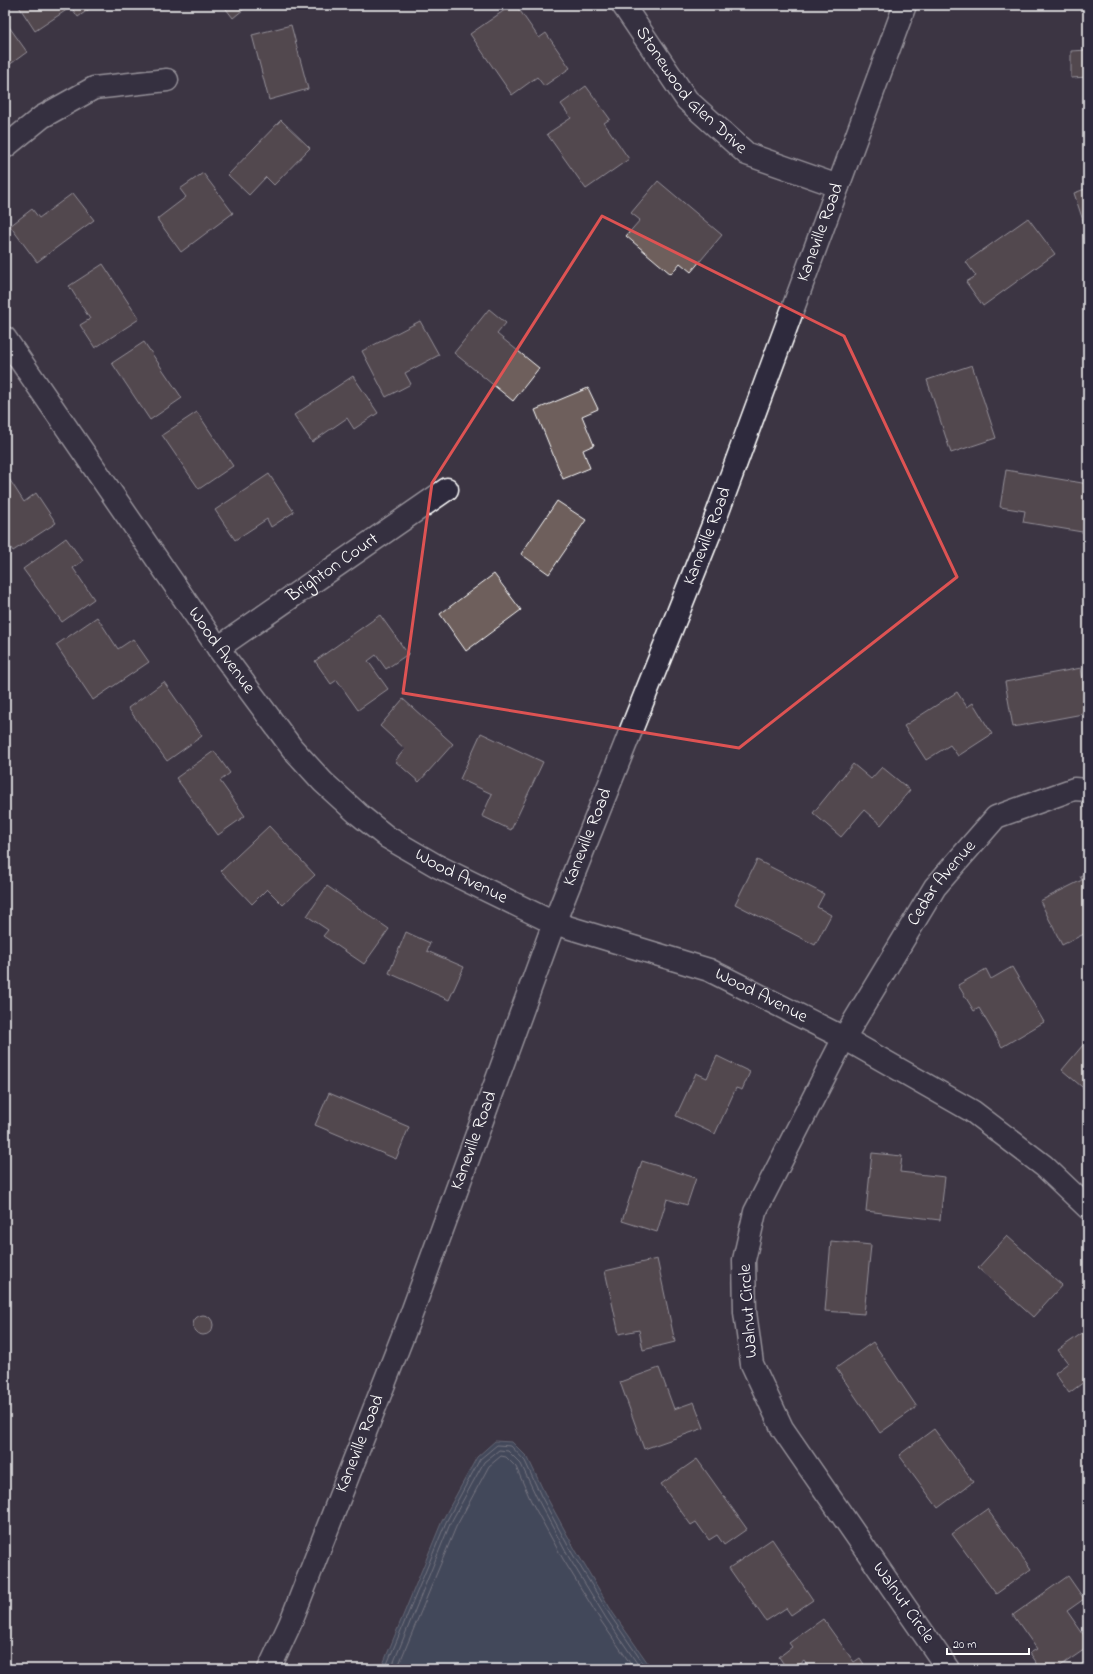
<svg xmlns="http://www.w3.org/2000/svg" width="1093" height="1674" font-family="'Indie Flower',sans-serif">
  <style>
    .water { fill: #4b6076; stroke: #93a0ad }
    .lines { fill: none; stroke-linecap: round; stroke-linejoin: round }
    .shore { stroke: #b7bfc8; stroke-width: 1 }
    .building { fill: #6e5f5c; stroke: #fff }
    .minor-casing { stroke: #fff; stroke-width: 25 }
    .major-casing { stroke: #fff; stroke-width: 25 }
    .minor { stroke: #2f2a3d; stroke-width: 22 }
    .major { stroke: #2f2a3d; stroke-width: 22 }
    .marked { fill: none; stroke: #de5353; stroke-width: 3; stroke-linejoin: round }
    .labels { text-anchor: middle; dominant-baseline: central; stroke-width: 3; stroke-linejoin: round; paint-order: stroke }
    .street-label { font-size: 18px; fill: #fff; stroke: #2f2a3d }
  </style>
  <rect width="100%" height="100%" fill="#3c3543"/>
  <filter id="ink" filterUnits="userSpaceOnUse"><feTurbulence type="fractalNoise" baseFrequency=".025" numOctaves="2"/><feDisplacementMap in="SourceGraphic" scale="8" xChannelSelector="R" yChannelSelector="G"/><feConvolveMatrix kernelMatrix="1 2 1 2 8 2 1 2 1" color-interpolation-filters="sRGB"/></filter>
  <g filter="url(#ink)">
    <path class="water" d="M495,1441L512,1442L528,1458L545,1494L576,1551L613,1613L652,1669H381L442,1521L477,1457Z"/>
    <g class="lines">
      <g class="shore">
        <path d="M385,1669L446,1522L480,1459L497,1445L511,1446L525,1461L541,1496L572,1553L610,1615L647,1669"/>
        <path d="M391,1669L450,1524L484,1462L499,1450L508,1451L521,1464L537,1498L568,1556L606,1618L641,1669"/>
        <path d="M397,1669L456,1527L489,1466L501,1456L506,1457L516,1467L531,1501L563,1559L601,1621L634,1669"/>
      </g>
    </g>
    <g class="building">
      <path d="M18,5H95L78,17L71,7L35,31Z"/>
      <path d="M223,5H249L233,18Z"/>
      <path d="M512,5H516L539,38L546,33L570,68L544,86L537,77L512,95L470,34Z"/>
      <path d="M703,5H728L703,8Z"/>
      <path d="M5,21L27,52L5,68Z"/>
      <path d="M291,25L308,89L269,100L252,35Z"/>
      <path d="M1088,50V77L1071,78V51Z"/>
      <path d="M586,86L610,119L604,123L629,159L586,189L547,134L571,118L561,104Z"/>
      <path d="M281,120L310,148L274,185L266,177L249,195L228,175Z"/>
      <path d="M203,173L233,213L181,252L157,219L186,197L180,189Z"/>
      <path d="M658,181L722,235L691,272L680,263L671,274L626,236L640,220L631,213Z"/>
      <path d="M1088,188V236L1074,193Z"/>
      <path d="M73,193L94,220L37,262L10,226L32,209L39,218Z"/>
      <path d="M1028,218L1055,254L983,306L966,282L976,276L966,262Z"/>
      <path d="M103,264L139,319L95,348L80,325L90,319L69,286Z"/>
      <path d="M489,309L506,323L497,334L539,368L513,401L454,353Z"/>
      <path d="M420,321L439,355L405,373L411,384L386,397L362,351Z"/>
      <path d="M144,342L182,398L150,420L112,363Z"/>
      <path d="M972,365L996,438L951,453L927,380Z"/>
      <path d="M353,376L378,413L354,429L347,418L312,442L294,415Z"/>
      <path d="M588,388L598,409L582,416L594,445L583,450L590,468L563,479L535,410Z"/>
      <path d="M197,412L233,466L199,489L162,435Z"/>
      <path d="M1006,470L1088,484V533L1023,522L1025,511L1000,507Z"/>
      <path d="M6,474L24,502L36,493L56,523L13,551L5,539Z"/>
      <path d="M269,474L294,512L271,527L267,519L235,540L215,510Z"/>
      <path d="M557,501L586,520L549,574L521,554Z"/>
      <path d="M66,538L83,561L73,568L94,599L62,622L23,569Z"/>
      <path d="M494,574L521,610L466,651L440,614Z"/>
      <path d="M380,615L408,654L386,669L376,655L368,661L388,689L358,710L337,680L331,684L315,661Z"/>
      <path d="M97,617L118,649L133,639L149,662L93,700L56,645Z"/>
      <path d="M1081,668L1088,713L1013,727L1005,682Z"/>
      <path d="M164,682L202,736L167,761L128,708Z"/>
      <path d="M957,692L967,707L973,703L992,734L958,756L950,745L926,760L904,726Z"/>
      <path d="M403,699L453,744L419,782L395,761L405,749L380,726Z"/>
      <path d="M481,733L543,762L511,830L482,816L492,794L460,779Z"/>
      <path d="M214,751L230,773L220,781L245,816L218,835L176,778Z"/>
      <path d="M853,764L871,779L882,767L910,790L881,825L864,810L841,837L813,813Z"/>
      <path d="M269,826L315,875L283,905L267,889L252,904L221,871Z"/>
      <path d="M757,860L824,894L817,907L831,915L815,945L735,904Z"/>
      <path d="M1088,872V932L1062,945L1040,901L1082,880L1080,876Z"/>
      <path d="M327,886L389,929L364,964L323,936L328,930L307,916Z"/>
      <path d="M406,932L430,943L427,951L464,967L449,1000L389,973Z"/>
      <path d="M1012,967L1044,1022L1002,1047L979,1008L974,1011L958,985L986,969L991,979Z"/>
      <path d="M1088,1039V1092L1062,1070Z"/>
      <path d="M717,1056L750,1072L742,1090L736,1088L715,1134L676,1116L696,1073L707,1078Z"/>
      <path d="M329,1093L409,1127L396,1159L315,1125Z"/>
      <path d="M872,1153L902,1156L900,1172L945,1177L940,1220L866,1211Z"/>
      <path d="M642,1161L696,1178L687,1205L667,1199L657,1232L622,1221Z"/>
      <path d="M1007,1236L1062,1285L1033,1317L978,1268Z"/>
      <path d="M831,1241L871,1245L864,1314L825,1311Z"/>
      <path d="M657,1259L675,1342L643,1350L639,1330L619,1334L605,1271Z"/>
      <circle cx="203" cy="1325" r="10"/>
      <path d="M1088,1329V1388L1084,1382L1069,1393L1055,1373L1068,1363L1058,1350Z"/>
      <path d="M873,1342L917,1407L880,1433L836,1368Z"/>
      <path d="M659,1368L674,1409L694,1402L704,1428L644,1449L620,1382Z"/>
      <path d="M934,1429L973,1482L938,1508L899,1455Z"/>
      <path d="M697,1459L747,1529L724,1545L717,1535L709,1540L696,1522L691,1525L661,1484Z"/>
      <path d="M987,1509L1031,1569L996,1594L952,1534Z"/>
      <path d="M772,1539L813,1600L791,1615L786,1608L766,1621L729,1568Z"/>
      <path d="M1068,1576L1084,1599L1067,1611L1088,1641V1647L1056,1669H1041L1030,1653L1037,1649L1013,1615Z"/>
      <path d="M823,1619L854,1662L860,1658L867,1669H810L804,1661L794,1669H787L779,1657L792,1647L789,1643Z"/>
    </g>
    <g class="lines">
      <g class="minor-casing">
        <g id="minor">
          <path id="s1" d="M623,5L687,100L747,154L838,186"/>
          <path d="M5,147L42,117L94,88L167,80"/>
          <path id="s2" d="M5,338L218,648L292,748L323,782L357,813L387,837L437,866L554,923L709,970L844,1038L972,1111L1044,1166L1088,1208"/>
          <path id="s3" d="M218,648L447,489"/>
          <path id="s4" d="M948,1669L782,1428L752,1364L745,1312L744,1260L755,1212L844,1038L935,887L996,817L1074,789L1088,790"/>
        </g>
      </g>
      <g class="major-casing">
        <g id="major">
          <path id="s5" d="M269,1669L290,1624L411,1315L554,923L713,525L905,5"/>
        </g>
      </g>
      <use href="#minor" class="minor"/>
      <use href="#major" class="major"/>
    </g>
  </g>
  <path d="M0 0H1093V1674H0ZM602,216L844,336L957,577L739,748L403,693L432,483Z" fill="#3c3543" fill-opacity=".55" fill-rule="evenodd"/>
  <path class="marked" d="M602,216L844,336L957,577L739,748L403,693L432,483Z"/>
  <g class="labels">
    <g class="street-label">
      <text stroke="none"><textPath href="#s1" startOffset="110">Stonewood Glen Drive</textPath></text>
      <text stroke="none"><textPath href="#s5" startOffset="1539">Kaneville Road</textPath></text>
      <text stroke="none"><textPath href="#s5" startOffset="1215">Kaneville Road</textPath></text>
      <text stroke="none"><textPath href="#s3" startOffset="140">Brighton Court</textPath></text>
      <text stroke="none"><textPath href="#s2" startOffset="380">Wood Avenue</textPath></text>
      <text stroke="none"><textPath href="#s5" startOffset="891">Kaneville Road</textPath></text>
      <text stroke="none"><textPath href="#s2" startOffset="715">Wood Avenue</textPath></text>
      <text stroke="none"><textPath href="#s4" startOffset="896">Cedar Avenue</textPath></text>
      <text stroke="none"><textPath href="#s2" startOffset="1039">Wood Avenue</textPath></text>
      <text stroke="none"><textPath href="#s5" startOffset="567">Kaneville Road</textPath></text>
      <text transform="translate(749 1311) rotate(-94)">Walnut Circle</text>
      <text stroke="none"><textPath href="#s5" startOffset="243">Kaneville Road</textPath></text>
      <text transform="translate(903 1603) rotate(55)">Walnut Circle</text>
    </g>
  </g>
  <rect width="1093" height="1674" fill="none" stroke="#2f2a3d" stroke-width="20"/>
  <rect x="10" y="10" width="1073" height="1654" fill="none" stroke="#fff" stroke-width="1.5" filter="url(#ink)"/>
  <path d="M947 1648v6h82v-6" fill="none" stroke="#ffffff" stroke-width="2"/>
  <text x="953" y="1648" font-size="12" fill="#ffffff" stroke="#2f2a3d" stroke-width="3" paint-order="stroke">20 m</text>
</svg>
